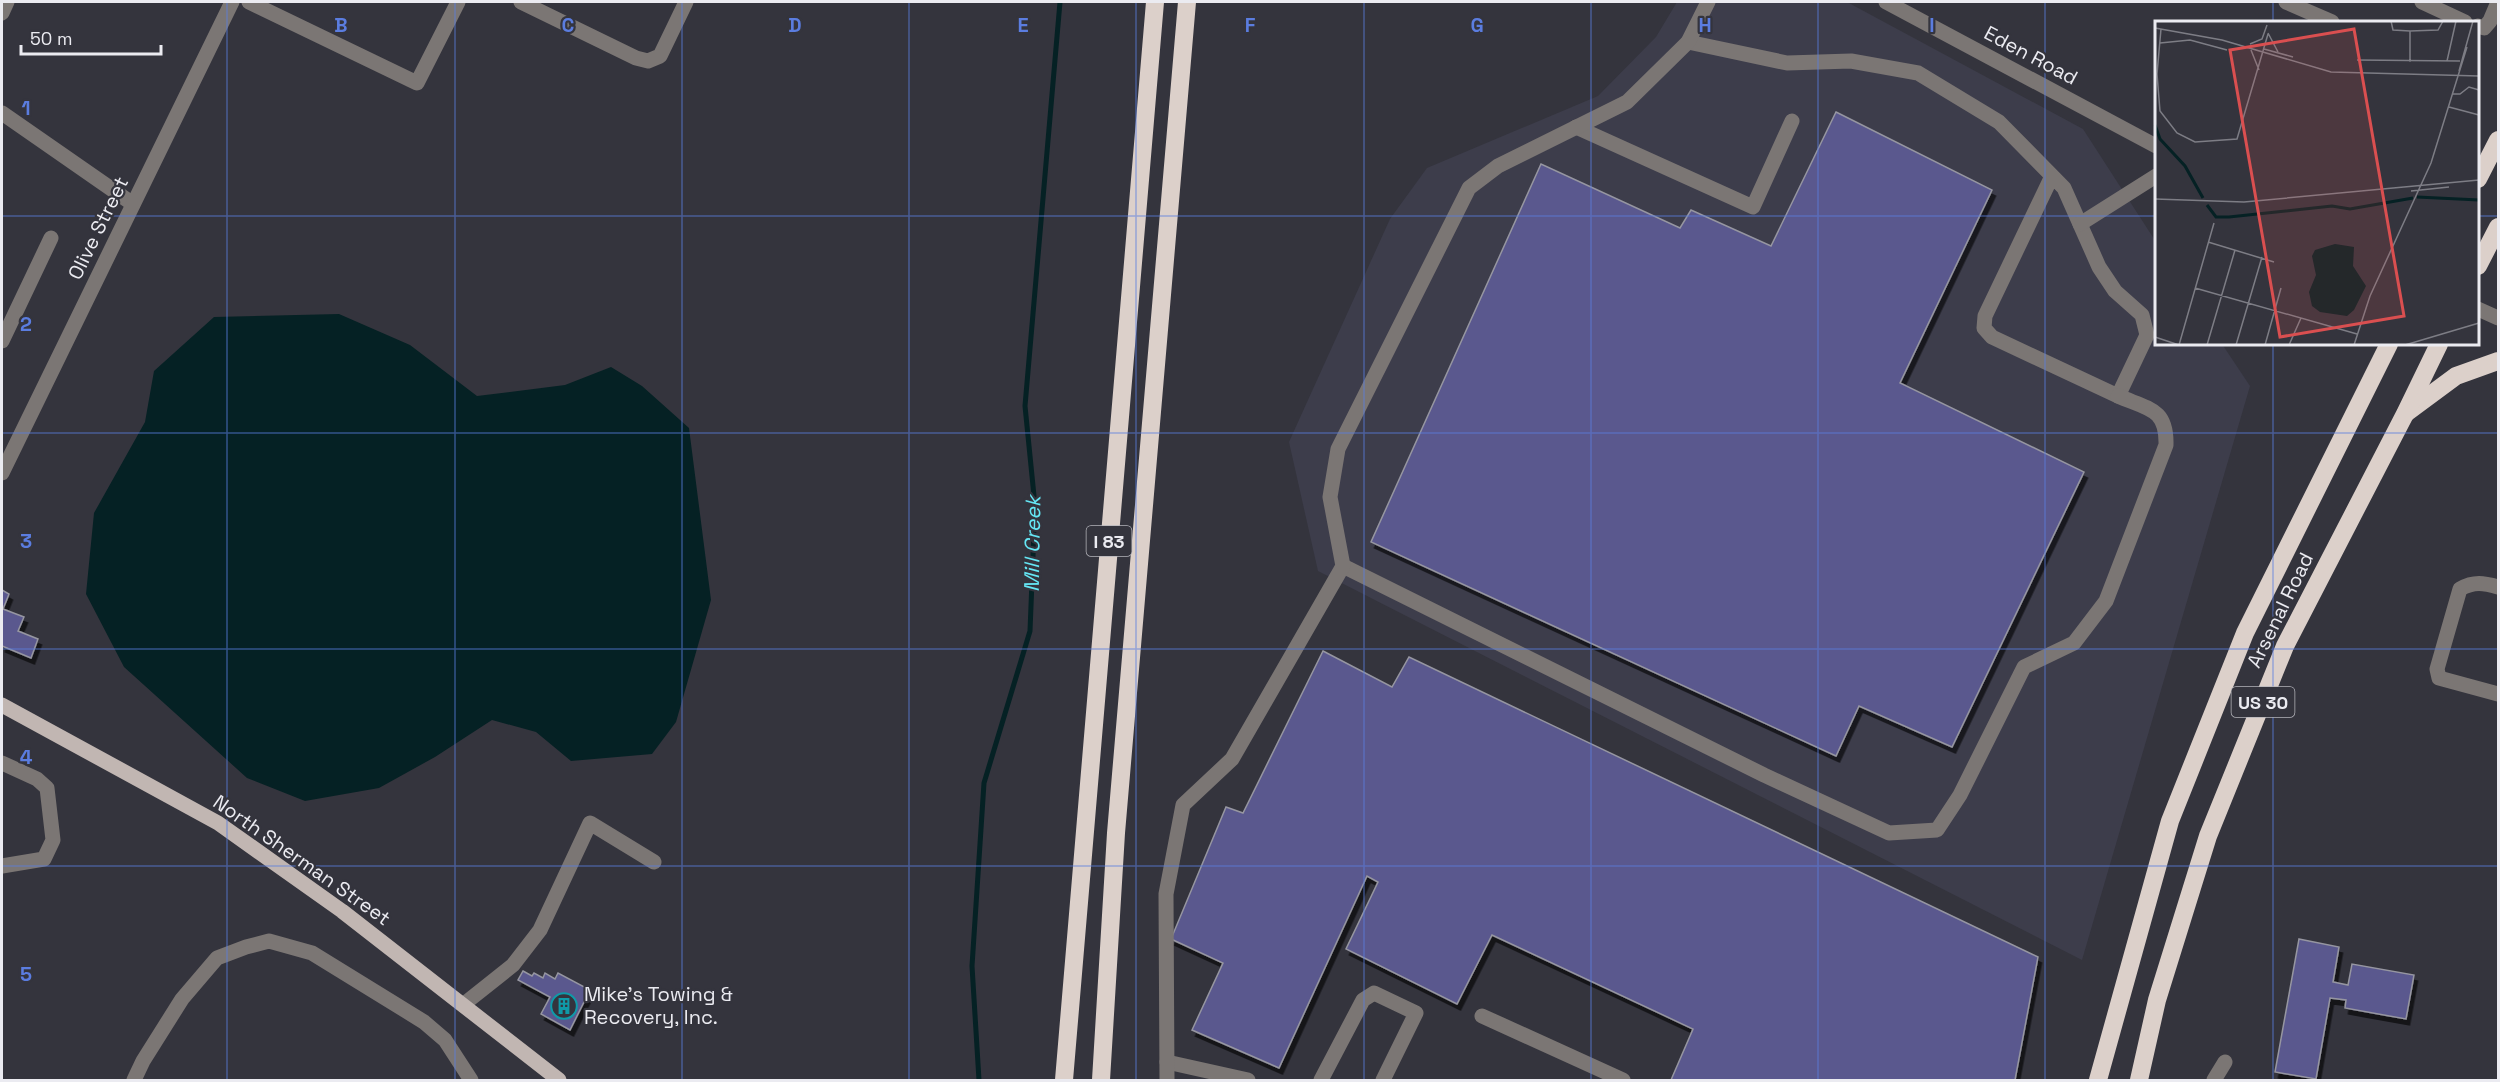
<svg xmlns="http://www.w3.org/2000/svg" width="2500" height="1082" font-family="'Space Grotesk',sans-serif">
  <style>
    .built { fill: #3d3d4b }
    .water { fill: #052124 }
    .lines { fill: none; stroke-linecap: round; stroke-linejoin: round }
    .stream { stroke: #052124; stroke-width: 5 }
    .building { fill: #5a588e; stroke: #9696a1; stroke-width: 1.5; filter: url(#shadow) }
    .minor { stroke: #7b7674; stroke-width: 15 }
    .major { stroke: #c1b6b2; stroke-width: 15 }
    .highway { stroke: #dcd0ca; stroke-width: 18 }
    .grid { fill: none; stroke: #5b7de0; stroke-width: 1.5; stroke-opacity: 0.55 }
    .labels { text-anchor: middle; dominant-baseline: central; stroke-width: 4.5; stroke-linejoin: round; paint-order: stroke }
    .shield { fill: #34343d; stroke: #b4b4bb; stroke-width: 1.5 }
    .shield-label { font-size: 18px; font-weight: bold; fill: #ebebf1 }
    .street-label { font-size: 20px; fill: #ebebf1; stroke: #34343d }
    .poi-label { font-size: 20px; fill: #ebebf1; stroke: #34343d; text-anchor: start }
    .water-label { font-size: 21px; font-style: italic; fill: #65e7f5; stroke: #34343d }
    .inset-river { fill: none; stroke: #052124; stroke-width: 3 }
    .inset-road { fill: none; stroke: #7d7d85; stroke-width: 1.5 }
    .view { fill: #da4f50; fill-opacity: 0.15; stroke: #da4f50; stroke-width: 3 }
    .inset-edge { fill: none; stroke: #ebebf1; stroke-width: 3 }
    .grid-label { font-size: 20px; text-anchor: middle; font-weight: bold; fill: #5b7de0; stroke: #34343d; stroke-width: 4.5; stroke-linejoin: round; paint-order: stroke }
  </style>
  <defs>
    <filter id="shadow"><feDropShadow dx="3.5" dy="6" stdDeviation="0" flood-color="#0009"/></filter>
  </defs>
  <rect width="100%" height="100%" fill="#34343d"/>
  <path class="built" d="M1677,2H1847L2083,129L2156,242V344H2222L2250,386L2082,960L1318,571L1289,442L1390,219L1427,168L1598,96L1656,37Z"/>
  <path class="water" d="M339,314L410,345L477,396L565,385L611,367L642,386L689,428L711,600L676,722L652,754L571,761L536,732L492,720L435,757L379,788L305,801L247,778L124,667L86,594L94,513L145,422L154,371L214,317Z"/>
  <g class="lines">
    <path class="stream" d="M979,1080L972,966L984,783L1030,631L1035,506L1025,406L1060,2"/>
  </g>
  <g class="building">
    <path d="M1836,112L1992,190L1900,383L2084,472L1952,747L1859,706L1836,756L1371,542L1541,164L1680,228L1691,210L1771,246Z"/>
    <path d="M2,590L9,594L3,609L24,617L18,631L38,639L31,658L2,646Z"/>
    <path d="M1323,651L1392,687L1409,657L2038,957L2015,1080H1671L1693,1029L1492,935L1457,1004L1346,949L1378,882L1367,876L1279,1068L1192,1030L1223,963L1171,939L1226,807L1243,813Z"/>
    <path d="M2299,939L2339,947L2333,982L2348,985L2352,964L2414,975L2406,1019L2345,1008L2346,1000L2330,998L2316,1079L2275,1072Z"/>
    <path d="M523,971L532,976L534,973L543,978L545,973L555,979L558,973L590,990L570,1030L541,1014L550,997L518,980Z"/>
  </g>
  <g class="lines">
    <g class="minor">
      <path d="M249,2L417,83L458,2"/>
      <path d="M521,2L636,58L648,61L660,56L686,2"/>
      <path d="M1886,2L2156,146"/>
      <path d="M2286,2L2332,22"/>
      <path d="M2422,2L2465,22"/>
      <path d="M2,13L7,2"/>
      <path d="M2478,26L2484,28L2490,21L2498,2"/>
      <path d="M1688,42L1787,63L1851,61L1918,73L1999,122L2064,188L2099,267L2115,291L2142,315L2147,335L2118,396L1992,337L1984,328L1985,316L2052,176"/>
      <path d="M2,113L133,204"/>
      <path d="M1576,127L1753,207L1792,121"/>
      <path d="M2080,224L2156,176"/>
      <path d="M2478,309L2498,318"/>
      <path d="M2,341L51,238"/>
      <path d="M2,473L232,2"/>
      <path d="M1343,566L1764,775L1889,833L1937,830L1960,795L2024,667L2074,643L2106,601L2166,445C2167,408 2148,409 2118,396"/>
      <path d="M2498,587C2484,583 2474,581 2460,589L2437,669L2439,678L2498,694"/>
      <path d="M2,763L37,779L47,788L53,840L44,859L2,866"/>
      <path d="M464,1004L513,965L540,930L590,823L654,862"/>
      <path d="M1482,1016L1623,1080"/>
      <path d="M1167,1062L1248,1080"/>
      <path d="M134,1080L143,1061L182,999L217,958L246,947L269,941L312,953L424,1022L445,1040L471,1080"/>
      <path d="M1167,1080L1166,894L1183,805L1232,759L1343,566L1330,497L1338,449L1469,188L1498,166L1627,102L1688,42L1708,2"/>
      <path d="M1321,1080L1363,1000L1374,993L1416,1013L1383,1080"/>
      <path d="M2214,1080L2225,1062"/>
    </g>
    <path class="major" d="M2,705L218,823L342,911L559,1080"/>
    <g class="highway">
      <path d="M2478,179L2498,140"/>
      <path d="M2478,266L2498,227"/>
      <path d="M2406,413L2456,376L2498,361"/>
      <path d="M1064,1080L1155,2"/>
      <path d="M1101,1080L1116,833L1187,2"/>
      <path d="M2098,1080L2170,821L2245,633L2389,344"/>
      <path d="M2139,1080L2157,1000L2208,836L2285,646L2405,414L2439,344"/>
    </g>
  </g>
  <path class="grid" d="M227,2V1080M455,2V1080M682,2V1080M909,2V1080M1136,2V1080M1364,2V1080M1591,2V1080M1818,2V1080M2045,2V1080M2273,2V22M2,216H2156M2478,216H2498M2273,344V1080M2,433H2498M2,649H2498M2,866H2498"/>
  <defs>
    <g id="building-ring" transform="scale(1.35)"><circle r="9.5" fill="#34343d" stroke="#0f9aa8" stroke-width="1.5"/><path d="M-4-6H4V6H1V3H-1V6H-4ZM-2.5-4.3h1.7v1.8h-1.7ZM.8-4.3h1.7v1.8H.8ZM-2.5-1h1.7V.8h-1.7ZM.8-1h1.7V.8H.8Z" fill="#0f9aa8"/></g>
  </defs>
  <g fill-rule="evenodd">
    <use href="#building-ring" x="564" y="1006"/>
  </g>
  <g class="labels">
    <g class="shield">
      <rect x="1086.5" y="526" width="45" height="30" rx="4.5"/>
      <rect x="2231.5" y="687" width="63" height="30" rx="4.5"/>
    </g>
    <g class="shield-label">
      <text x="1109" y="541">I 83</text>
      <text x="2263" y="702">US 30</text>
    </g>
    <g class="street-label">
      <text transform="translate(2031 55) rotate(28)">Eden Road</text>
      <text transform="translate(98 228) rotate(-64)">Olive Street</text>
      <text transform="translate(2280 610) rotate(-64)">Arsenal Road</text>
      <text transform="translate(302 860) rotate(35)">North Sherman Street</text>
    </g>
    <g class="poi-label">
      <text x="584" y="994">Mike's Towing &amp;<tspan x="584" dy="23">Recovery, Inc.</tspan></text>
    </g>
    <g class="water-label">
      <text transform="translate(1032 544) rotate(-89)">Mill Creek</text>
    </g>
  </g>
  <g transform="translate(2155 21)">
    <rect width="324" height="324" fill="#34343d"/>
    <path d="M180,223L199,226L198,245L211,265L199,289L192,295L165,291L157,285L154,271L161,254L157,235L160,229Z" fill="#052124"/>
    <path class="inset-river" d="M0,104L5,118L30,145L48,177M262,176L324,179M52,184L61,196H74L177,185L195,188L258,177"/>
    <path class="inset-road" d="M236,0L238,9L255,10L283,9L288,0M0,7L67,19L176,51L324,55M6,8L2,53L5,90L22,112L40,121L82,118L113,13M255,10V41M113,12L123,31M5,22L35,19L72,29M95,23L107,18L112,4M109,28L138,36M96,29L104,49M202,39L305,40M292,40L301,0M304,50L318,0M298,73H305L314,66L324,69M294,86L324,94M256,170L294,166M0,178L89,181L324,159M53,221L119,241M40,267L202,313M0,316L24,324M24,324L59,202M52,324L80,229M81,324L107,236M110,324L126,267M134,324L146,297M199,324L215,275L276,142L312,26M250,324L324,302"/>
    <path class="view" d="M199,8L249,295L125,316L75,29Z"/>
    <rect width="324" height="324" class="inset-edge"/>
  </g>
  <g class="grid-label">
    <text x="341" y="32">B</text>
    <text x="568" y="32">C</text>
    <text x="795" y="32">D</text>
    <text x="1023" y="32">E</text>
    <text x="1250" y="32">F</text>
    <text x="1477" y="32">G</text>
    <text x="1705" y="32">H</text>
    <text x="1932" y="32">I</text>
    <text x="26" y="115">1</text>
    <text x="26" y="331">2</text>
    <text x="26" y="548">3</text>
    <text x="26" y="764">4</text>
    <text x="26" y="981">5</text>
  </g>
  <rect width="2500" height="1082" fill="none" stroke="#ebebf1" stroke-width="6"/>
  <path d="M21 45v9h140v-9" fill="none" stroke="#ebebf1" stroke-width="3"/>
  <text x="30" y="45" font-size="18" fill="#ebebf1" stroke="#34343d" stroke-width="4.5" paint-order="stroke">50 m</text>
</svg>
